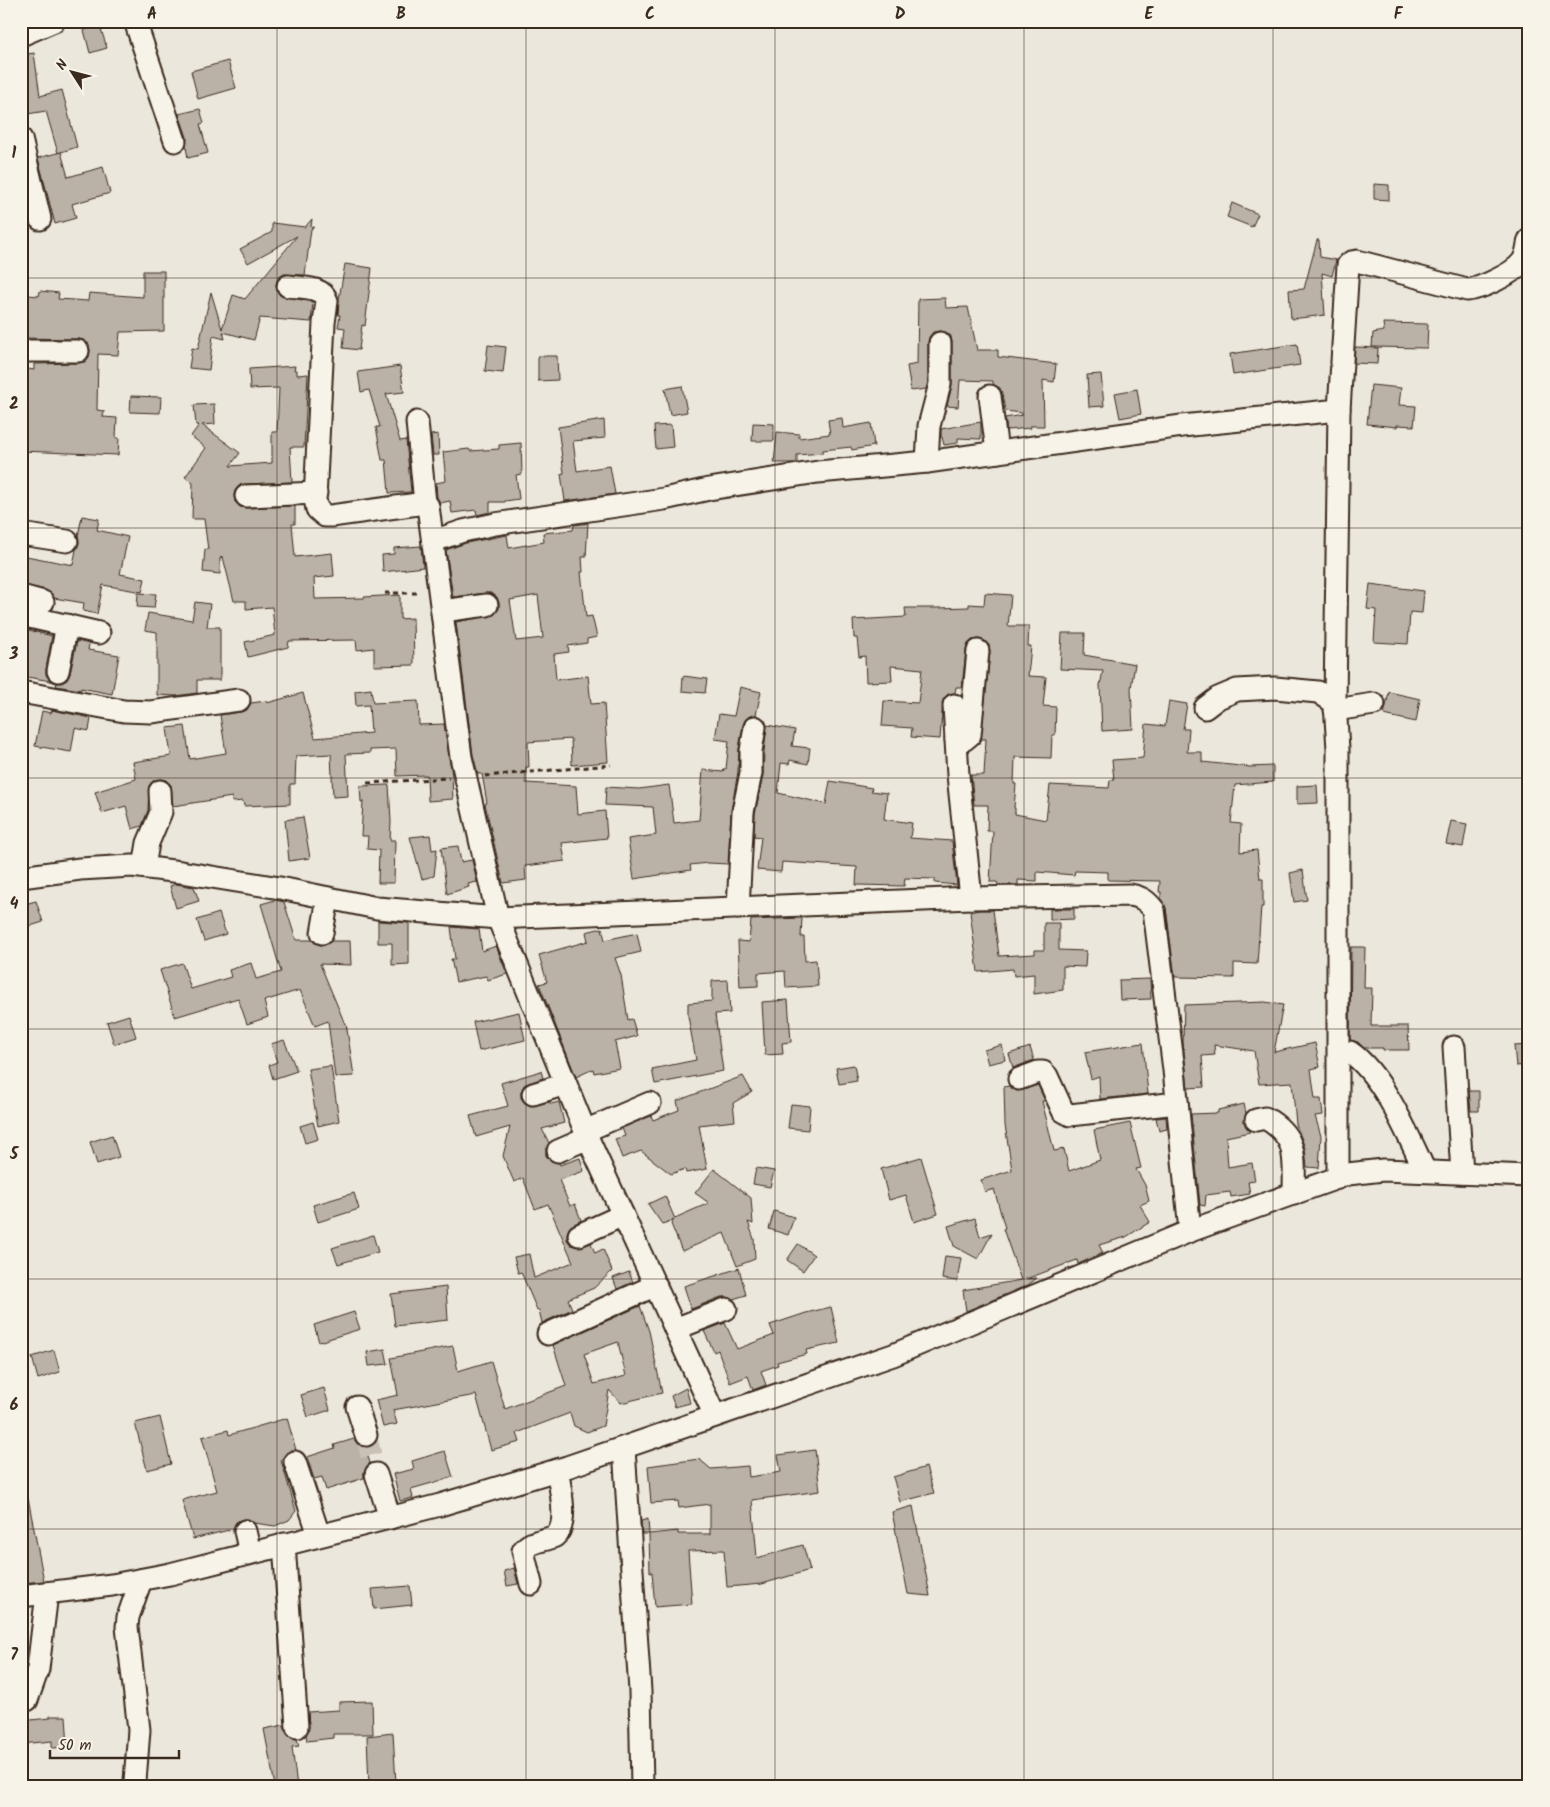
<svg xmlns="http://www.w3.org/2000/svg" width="1550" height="1807" font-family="Kalam,sans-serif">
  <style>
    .building { fill: #bab2a7; stroke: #3b2a1e; fill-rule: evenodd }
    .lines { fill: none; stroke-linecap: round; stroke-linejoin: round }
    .minor-tunnel { stroke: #c9c1b6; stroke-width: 21; stroke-dasharray: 21 11; stroke-linecap: butt }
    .minor-casing { stroke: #3b2a1e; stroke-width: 25 }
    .path { stroke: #3b2a1e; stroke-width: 3; stroke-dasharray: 5 4; stroke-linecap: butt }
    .minor { stroke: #f7f3e8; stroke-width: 21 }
    .grid { fill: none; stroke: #3b2a1e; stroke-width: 1; stroke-opacity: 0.55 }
    .neatline { fill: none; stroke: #3b2a1e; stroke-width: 2 }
    .grid-label { font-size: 16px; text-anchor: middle; font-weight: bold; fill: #3b2a1e }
  </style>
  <rect width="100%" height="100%" fill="#ece7dc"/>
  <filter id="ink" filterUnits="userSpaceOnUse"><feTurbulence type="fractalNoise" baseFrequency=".02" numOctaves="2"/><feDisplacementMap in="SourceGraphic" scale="10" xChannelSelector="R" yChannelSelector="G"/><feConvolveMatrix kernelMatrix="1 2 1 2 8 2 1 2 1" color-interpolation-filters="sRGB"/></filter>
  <g filter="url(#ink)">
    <g class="building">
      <path d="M100,26L107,48L90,53L84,30Z"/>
      <path d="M34,53L40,96L62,90L77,147L58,153L46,111L21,115V55Z"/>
      <path d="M228,61L236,88L198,99L191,71Z"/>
      <path d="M200,109L204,123L200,124L208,153L188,158L186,147L187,137L179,114Z"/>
      <path d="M61,152L68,177L103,167L110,193L72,204L76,218L55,224L38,158Z"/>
      <path d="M1374,184L1389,185V200L1374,199Z"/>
      <path d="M1232,203L1258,214L1252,227L1227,217Z"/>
      <path d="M312,219L311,227H314L311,229L305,275L284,274L278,278L276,285L277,291L281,296L313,302L311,322L260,318L254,340L223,332L225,339L213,336L209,370L189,368L192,348L198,349L211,292L222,329L233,295L245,299L297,236L248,263L240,249L272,232V223L305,227Z"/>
      <path d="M1317,240H1319L1320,257L1336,260L1332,276L1322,273L1325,315L1291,319L1289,290L1304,289Z"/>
      <path d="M345,264L372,268L365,326L362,325L359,350L343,348L345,328L338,327L340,315H338L339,299Z"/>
      <path d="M143,271H164V331L120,332L118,355L98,354L97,410L104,411L103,417L117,418L116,438H119L118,455L21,451V368L34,370V364L78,363L85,362L89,357L90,351L89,344L84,340L78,339L21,338V313H25L28,295L39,296L40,291L59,293L58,299L88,301L89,293L143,297Z"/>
      <path d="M945,298L946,308L968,307L977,350H998V357L1056,364L1054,382L1043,380L1044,426H1030L1031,428L1007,430L1005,418L1022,415V413L1005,411L1002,394L1000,388L993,384V381L960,380L958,407L947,406L952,384V343L951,336L946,332L940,331L933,332L929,337L928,343V382L926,389L911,391L907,366L917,364L918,299Z"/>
      <path d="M1383,323L1428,324L1427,348L1372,347L1373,333L1384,331Z"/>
      <path d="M1297,344L1300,365L1233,375L1230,354Z"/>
      <path d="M488,345L506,347L503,373L485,371Z"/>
      <path d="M1355,347L1378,348L1377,364L1354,363Z"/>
      <path d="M538,356H557L558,380L538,381Z"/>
      <path d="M295,366L294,370H297V375L308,374L304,447H290L292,482L245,484L240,485L235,491L234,496L235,502L240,507L247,508L295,506V524H292L295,557L332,553L334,576L314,578L315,599L364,598V597L400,595V619L413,618L414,665L374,666V648L357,650L356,640L289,641L288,647L248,657L245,642L275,635L272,607L246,609V601H234L223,557L220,558V574L203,572L205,549L208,550L204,519H192L193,483L185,477L206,448L191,436L199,425H196L194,405L214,404L215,424L202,425L240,453L230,466L272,463V432H277L279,388L250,389L249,369Z"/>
      <path d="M400,366L404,392L386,394L400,441L406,440L411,492L389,493L386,460H382L376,427H380L369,390L361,392L358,372Z"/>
      <path d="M1101,374L1104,406L1089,407L1087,375Z"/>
      <path d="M1371,385L1401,388L1399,405L1416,406L1414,426L1397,425V427L1367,424Z"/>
      <path d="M682,386L687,412L670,415L665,389Z"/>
      <path d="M1137,389L1141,414L1120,418L1115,393Z"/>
      <path d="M131,396L161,397L160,413L130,412Z"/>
      <path d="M842,418L843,428L871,423L874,446L852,450L851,447L823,450V453L797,455V463H774L777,432L799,434V438L830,434L828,420Z"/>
      <path d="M604,420L605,438L573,441L577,471L610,466L615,494L565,501L561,474L564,473L558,427Z"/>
      <path d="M981,422V439L958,438V443L944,445L942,437H941V429Z"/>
      <path d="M753,423L774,424V441H752Z"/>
      <path d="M671,425L673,447L656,449L654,426Z"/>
      <path d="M438,434L439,455H433L431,435Z"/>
      <path d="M521,443L522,474L516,475L519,499L505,501V502H490V512L477,515L476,510L452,513L450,501L440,503L437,497L436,483L446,481L443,452L469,449L470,451L499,449V445Z"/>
      <path d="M82,516L99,519L97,530L128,537L120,574L145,579L142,592L103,585L97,614L83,611L84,603L54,598L51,593L46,590L21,584L24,570L21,569V555L73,565L76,550L79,543L78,536Z"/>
      <path d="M588,523L586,557H582L583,572H581L586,617L592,616L597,637L587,639V643L568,646L569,652L554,654L556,680L588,676L591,704L604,703L608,762L572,765L571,739L528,742L529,767H526V783L576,786L578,814L605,811L607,838L562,843L565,861L525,866L526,880L503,883L485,804L487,803L482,774H478L473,755L456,622L494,615L499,609V603L497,597L491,593H486L453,597L446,550L466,543L507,535L509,548L544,542L543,533L573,530L574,525ZM538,595L543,638L516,641L510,600Z"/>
      <path d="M421,546L423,567L383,572L382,555L394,554V548Z"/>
      <path d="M1370,584L1424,591L1422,613L1410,612L1408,644L1374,642L1376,610L1367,609Z"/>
      <path d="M138,593L156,594L154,608L137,607Z"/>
      <path d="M985,593L1011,595L1008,626H1029L1028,646H1031L1028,676L1046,677L1043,706L1056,707L1055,735H1052L1051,758L1015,757L1014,784H1016L1014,808H1015V814L1046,820L1050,785L1109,788L1110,780H1114L1112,760L1143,758L1146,724L1165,726L1169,701L1187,704L1183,729H1189L1187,752H1202V762L1250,767L1273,766V782L1235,785L1231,823L1241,824L1240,852L1257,850L1260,879H1263V907H1261L1257,964L1234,963V978L1175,977L1166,908L1161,899V892H1159L1160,881L1108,880V872L1075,871L1074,875L1037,872V881L1018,880V885H998L997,882H990L993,831H987L988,805H974L971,775H984L986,739H981L990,652L989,645L985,641L979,639L972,640L968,644L966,650L962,687H956L955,693L948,694L943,700L940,739L911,737L912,728L882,726L884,701L918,703L922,669L891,666L892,681L866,682L865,656L859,657L857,638H854L853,620L906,617L905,608H938L969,607V604L984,605Z"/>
      <path d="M195,602L210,604L207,627H220V680H197V693L176,696L157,695V632L145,630L148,613L192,620Z"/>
      <path d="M21,628L52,636L46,669V675L51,681L21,676Z"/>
      <path d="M1062,633H1085L1084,655L1135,664L1131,688L1133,729L1102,731L1100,685L1103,671L1060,669Z"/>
      <path d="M77,641L89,644L88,650L119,655L112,694L81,688V690L56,686L57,683H62L67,680L70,674Z"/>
      <path d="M683,676L707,679L705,693L682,691Z"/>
      <path d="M740,687L761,692L756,715L750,716L746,719L743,725L739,749L738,772L731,811L728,864L708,863L690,865L691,870L634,879L628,839L656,835L653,807L605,805L606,787L639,789L669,785L674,823L699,820L703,770L723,772L724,769H726L729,741L715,739L719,714L734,716Z"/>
      <path d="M371,689L373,703L418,701L419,725L444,724L452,775L453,799L428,801L427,775L397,776L396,749L370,750V753L346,754L348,796L333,797L331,754L296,756L295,784H290V804L244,806L243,801L232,802V797L173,806L171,785L166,780L160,779L153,781L149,786L148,810L142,826L132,829L126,806L102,813L95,792L136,779L133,762L171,756L167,728L185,726L190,759L226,753L220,715L241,712L247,710L251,703L266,701L267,703L303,693L315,738L371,733L369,705L356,706L355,691Z"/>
      <path d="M1389,692L1420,699L1416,722L1384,715Z"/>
      <path d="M52,710L91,718L89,731L75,728L71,752L35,746L42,711L51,713Z"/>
      <path d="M767,725L795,730L792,746L810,748L808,764L790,760L789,764L781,763L778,793L826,804L830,781L872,788L871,791L887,793L884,819L912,823L910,838L952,841L957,885L935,883V879L905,878L904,886L856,885L857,867L782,862L781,872L757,870L761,837L754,836L755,814L763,775L764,752Z"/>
      <path d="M389,785L391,822L390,840H395L394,883H378L379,850L367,849L368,836H361L363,801L361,802L360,786Z"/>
      <path d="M1317,785L1318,803L1297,804V786Z"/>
      <path d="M303,817L310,858L289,861L285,820Z"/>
      <path d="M1451,821L1467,824L1463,847L1446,844Z"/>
      <path d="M430,835L432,850L437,849L434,876L422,879L410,837Z"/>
      <path d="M458,846L461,862L472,860L477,882L468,884L469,887L447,894L441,848Z"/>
      <path d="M1303,870L1307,900L1294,902L1290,873Z"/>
      <path d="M176,884L194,887L199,901L176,908L170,886Z"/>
      <path d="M275,900L284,902L296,940H312L320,945L327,944L332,941H350L351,965L320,964L345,1024L346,1023L354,1076L335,1077L328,1021L315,1026L300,990L264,1001L268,1017L247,1024L238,998L175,1017L160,970L182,963L191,989L231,977L229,970L251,963L256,979L281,972L261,904Z"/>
      <path d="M36,901L43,922L21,929V905Z"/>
      <path d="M1050,909H1074V919L1050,920Z"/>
      <path d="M979,910H993L999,956L1035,954V950H1044V923H1059V950L1086,951L1085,967L1063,966V990L1034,994V974L1014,976L1013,969L978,972L970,912Z"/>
      <path d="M219,913L226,934L204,941L197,920Z"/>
      <path d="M802,918L801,937H804L805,961L816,960L818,986L786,988L785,971L758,973V986L740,987L738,941L749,942L751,920Z"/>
      <path d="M378,921L409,923V964L392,965V943H378Z"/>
      <path d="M451,927L479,929L482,951L496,946L507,974L488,980L486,976L456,982L451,959H455Z"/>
      <path d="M602,928L605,940L637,933L641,952L615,958L621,975L628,1020L632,1019L637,1036L615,1042L620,1068L594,1073L593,1069L576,1077L539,984L547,982L539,955L588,941L586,932Z"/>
      <path d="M1351,947H1365L1364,988H1372L1371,1026H1408L1409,1050H1383V1048H1364L1358,1042L1350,1040Z"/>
      <path d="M1150,979L1151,999L1120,1000L1119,980Z"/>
      <path d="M728,980L730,1013L715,1014L723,1071L655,1084L652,1069L696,1060L688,1016V1003L712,1001V981Z"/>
      <path d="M788,1000L791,1042L782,1043L783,1054L765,1055L762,1002Z"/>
      <path d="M1265,1002L1283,1005L1274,1052L1315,1043L1320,1067L1311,1069L1315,1099H1321L1323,1115L1315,1116L1321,1136L1319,1168L1307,1167L1305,1148L1296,1124L1292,1082L1259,1084L1254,1051L1214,1045L1215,1055L1202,1056L1204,1087L1188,1088L1183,1042L1184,1005Z"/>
      <path d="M519,1012L525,1040L479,1051L473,1022Z"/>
      <path d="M129,1015L136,1037L114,1044L107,1022Z"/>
      <path d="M284,1040L297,1071L273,1079L269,1065L277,1062L271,1044Z"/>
      <path d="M1143,1043L1148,1094L1100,1099L1099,1076L1091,1079L1085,1052Z"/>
      <path d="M1002,1045L1005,1060L988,1064L984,1050Z"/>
      <path d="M1529,1045V1065L1516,1066L1514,1046Z"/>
      <path d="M1030,1047L1034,1060L1013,1068L1009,1054Z"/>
      <path d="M854,1065L857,1081L839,1084L836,1068Z"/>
      <path d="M331,1066L339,1121L318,1126L308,1069Z"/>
      <path d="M541,1071L543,1078L524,1085L521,1092V1098L525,1103L531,1106L550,1102L551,1104L559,1102L564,1123L542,1129L549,1143L546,1149V1156L551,1161L559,1163L560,1165L580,1158L584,1171L559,1180L570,1206L575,1204L581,1220L569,1228L567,1234V1240L571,1245L577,1247L591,1243L595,1253L603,1249L612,1271L594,1288L568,1299L572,1309L542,1323L539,1310H537L521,1272L518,1273L514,1257L529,1254L534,1278L573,1262L548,1204L535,1209L523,1178L514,1182L503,1156L510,1127L476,1137L470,1116L508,1106L501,1083Z"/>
      <path d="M743,1076L752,1092L733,1103L735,1121L699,1125L707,1169L686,1173L685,1169L671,1174L641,1151L622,1158L615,1139L625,1136L622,1128L651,1116L653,1120L679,1110L677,1101Z"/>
      <path d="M1038,1085L1045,1101H1042L1054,1151L1064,1149L1069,1171L1100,1160L1094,1130L1130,1123L1141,1168L1136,1169L1145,1185L1149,1201L1140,1205L1150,1222L1126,1237L1099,1245L1103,1253L1078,1264L1077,1260L1026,1279L1037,1278L1028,1285L966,1311L963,1290L1021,1280L1003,1229L1005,1228L994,1189L985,1192L981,1180L1012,1170L1005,1125L1004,1087L1009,1086L1017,1091Z"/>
      <path d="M1469,1091H1479V1111H1471Z"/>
      <path d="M791,1104L810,1106L808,1130L788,1128Z"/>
      <path d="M1244,1104L1246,1113L1244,1122L1250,1132L1226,1137L1228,1167L1252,1163L1255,1181L1248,1182L1250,1194L1231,1197L1230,1192L1206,1195L1205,1206L1200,1205L1191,1114L1218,1113V1110Z"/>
      <path d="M1166,1117L1167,1129L1159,1131L1156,1118Z"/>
      <path d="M313,1122L318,1139L305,1143L300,1126Z"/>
      <path d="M112,1135L119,1157L97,1164L90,1142Z"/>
      <path d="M921,1157L938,1214L914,1222L906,1195L889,1200L881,1169Z"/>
      <path d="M756,1168L774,1171L770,1187L753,1184Z"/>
      <path d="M714,1169L751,1198L753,1224L748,1222L754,1239L755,1259L737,1266L724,1233L682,1251L671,1224L674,1220L662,1224L648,1204L665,1196L675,1219L677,1217L709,1203L695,1193Z"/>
      <path d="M354,1193L359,1209L318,1222L313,1205Z"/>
      <path d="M774,1211L794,1217L788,1235L769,1229Z"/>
      <path d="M975,1218L980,1237L992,1233L978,1259L954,1246L948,1226Z"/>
      <path d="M373,1235L378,1252L338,1264L332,1248Z"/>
      <path d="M798,1244L814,1255L803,1271L787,1260Z"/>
      <path d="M945,1256L961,1258L957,1281L942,1279Z"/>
      <path d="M739,1268L746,1295L733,1299L727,1297H721L691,1309L684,1286Z"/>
      <path d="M629,1272L633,1282L617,1289L613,1278Z"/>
      <path d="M446,1287L448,1320L395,1326L391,1294Z"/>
      <path d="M640,1306L649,1331L662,1393L621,1403L609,1390L603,1426L587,1432L574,1426L570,1413L517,1433L520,1442L491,1450L476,1395L393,1410L397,1424L383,1427L376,1400L398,1395L391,1358L453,1346L458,1371L491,1361L505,1409L566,1386L553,1345ZM618,1342L626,1376L594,1384L584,1354Z"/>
      <path d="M831,1307L839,1343L806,1350L807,1354L777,1362L778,1365L761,1371L766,1385L753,1390L748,1376L730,1383L718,1350L714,1352L704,1331L725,1323L737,1349L774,1335L770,1325L806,1313Z"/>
      <path d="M354,1312L360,1329L319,1342L314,1325Z"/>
      <path d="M385,1349L388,1364L369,1366L367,1352Z"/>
      <path d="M54,1350L60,1372L38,1379L32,1357Z"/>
      <path d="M324,1388L330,1410L308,1417L301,1395Z"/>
      <path d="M686,1388L690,1403L675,1407L671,1396Z"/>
      <path d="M160,1417L171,1464L147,1470L135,1423Z"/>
      <path d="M287,1418L296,1450H291L286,1453L281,1460L296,1511L289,1520L275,1526L254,1523L249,1519H243L236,1522L233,1529L193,1539L182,1500L217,1491L202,1437L228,1430L229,1435Z"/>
      <path d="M354,1439L358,1445L365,1447L370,1463L364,1471V1478L326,1490L322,1477L314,1479L307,1457L335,1448L334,1445Z"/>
      <path d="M815,1450L820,1491L752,1500L757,1558L803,1545L810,1570L762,1584L727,1587L724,1550L688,1551L692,1604L655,1607L652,1572L650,1573L649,1534L678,1531V1534H710V1504L679,1508L678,1501L651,1503L648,1466L699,1459L711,1469L748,1466L749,1477L781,1472L778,1455Z"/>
      <path d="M445,1451L453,1477L411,1489L413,1498L400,1501L393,1474L414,1469L412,1461Z"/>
      <path d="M926,1467L934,1493L900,1502L893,1477Z"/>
      <path d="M28,1498L44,1581L21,1583V1499Z"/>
      <path d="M913,1506L930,1596L908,1594L892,1512Z"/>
      <path d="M648,1519L649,1534H642L641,1521Z"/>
      <path d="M514,1568L518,1584L507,1586L504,1571Z"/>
      <path d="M410,1586L412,1605L374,1609L372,1589Z"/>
      <path d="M372,1701L373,1734H333V1738L307,1741L306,1735L309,1727L308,1712L339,1710V1702Z"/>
      <path d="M50,1716H66L68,1747L52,1748V1741L21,1744V1721L50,1718Z"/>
      <path d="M284,1725L287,1734L291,1738L297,1739L299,1746L292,1747L297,1786H275L264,1729Z"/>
      <path d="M393,1733L396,1784L369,1785L367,1736Z"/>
    </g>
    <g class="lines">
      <path class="minor-tunnel" d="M366,1435L376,1474"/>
      <g class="minor-casing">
        <g id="minor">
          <path d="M135,21L175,141"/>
          <path d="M21,35L54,21"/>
          <path d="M21,139L40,219"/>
          <path d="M288,286C301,288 323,286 327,301L324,323L315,499L317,509L325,516H331L425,503L428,506L461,757L498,918L590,1143L715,1416"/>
          <path d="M21,351H78"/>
          <path d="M990,396L997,452"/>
          <path d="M417,422L425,503"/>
          <path d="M927,462L929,426L940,384V343"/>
          <path d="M246,496L316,493"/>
          <path d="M21,534L67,541"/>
          <path d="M433,541L463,531L495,524L664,499L709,489L818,472L927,462L1182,426L1339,410L1348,265L1351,262L1357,261L1467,290C1481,289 1514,273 1522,262C1527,256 1527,247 1529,240"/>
          <path d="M21,596L43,602"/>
          <path d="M442,611L487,605"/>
          <path d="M21,615L99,633"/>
          <path d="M58,671L67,625"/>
          <path d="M21,692L124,711L151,712L239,700"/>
          <path d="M954,705L958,775L971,898"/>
          <path d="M1205,708L1218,698L1237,690L1275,688L1318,692L1335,703"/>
          <path d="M1335,710L1374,704"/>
          <path d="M956,740H964L970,735L978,651"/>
          <path d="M144,867L148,843L161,812L160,791"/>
          <path d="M21,877L80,869L132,866L181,872L280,888L377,908L498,918L971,898L1130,895C1142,897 1147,901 1154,910L1174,1070L1190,1231"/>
          <path d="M738,908L743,812L751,773V751L755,727"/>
          <path d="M322,933L328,898"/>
          <path d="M1454,1047L1462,1173"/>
          <path d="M1350,1052C1383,1075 1408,1135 1425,1171"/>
          <path d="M1019,1079L1038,1072H1043L1047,1076L1063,1111L1070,1115L1177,1103"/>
          <path d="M533,1094L566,1084"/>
          <path d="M1256,1120L1265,1118C1299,1137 1294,1159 1294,1194"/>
          <path d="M585,1131L650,1103"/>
          <path d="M558,1151L588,1138"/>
          <path d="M1338,1178V749L1335,703L1339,410"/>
          <path d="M579,1235L623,1215"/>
          <path d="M675,1329L726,1309"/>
          <path d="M548,1334L656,1285"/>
          <path d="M357,1407L366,1435"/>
          <path d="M624,1449L640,1691L642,1786"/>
          <path d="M295,1462L319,1535"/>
          <path d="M376,1474L390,1518"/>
          <path d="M245,1531L250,1553"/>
          <path d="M284,1544L297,1727"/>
          <path d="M531,1584L523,1551C527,1544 535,1542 543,1540C547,1539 551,1538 555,1536C569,1525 560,1485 557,1470"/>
          <path d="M21,1596L112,1585L170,1574L440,1505L567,1467L893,1355L1190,1231L1348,1174L1383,1170L1529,1176"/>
          <path d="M27,1700L38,1669L47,1593"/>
          <path d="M135,1781L139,1730L127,1627L128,1617L141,1580"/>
        </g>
      </g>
      <g class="path">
        <path d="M385,593H421"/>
        <path d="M485,776L611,765"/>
        <path d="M367,783L449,778"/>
      </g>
      <use href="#minor" class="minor"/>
    </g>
  </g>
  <path class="grid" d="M277,21V1786M526,21V1786M775,21V1786M1024,21V1786M1273,21V1786M21,278H1529M21,528H1529M21,778H1529M21,1029H1529M21,1279H1529M21,1529H1529"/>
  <rect width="1550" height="1807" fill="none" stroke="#f7f3e8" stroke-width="55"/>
  <g transform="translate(72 72) rotate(306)" stroke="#f7f3e8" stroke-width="4" paint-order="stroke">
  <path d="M0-4L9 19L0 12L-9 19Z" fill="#3b2a1e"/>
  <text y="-8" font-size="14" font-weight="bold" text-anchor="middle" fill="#3b2a1e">N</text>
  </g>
  <path d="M50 1750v8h129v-8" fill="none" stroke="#3b2a1e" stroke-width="2.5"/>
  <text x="58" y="1750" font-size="15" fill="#3b2a1e" stroke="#f7f3e8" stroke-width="4" paint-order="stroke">50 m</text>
  <rect x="28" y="28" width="1494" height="1752" class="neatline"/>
  <g class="grid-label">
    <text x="152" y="19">A</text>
    <text x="401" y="19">B</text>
    <text x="650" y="19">C</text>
    <text x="900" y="19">D</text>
    <text x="1149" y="19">E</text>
    <text x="1398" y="19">F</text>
    <text x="14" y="158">1</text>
    <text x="14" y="409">2</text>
    <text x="14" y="659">3</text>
    <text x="14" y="909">4</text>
    <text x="14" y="1159">5</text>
    <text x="14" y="1410">6</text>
    <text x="14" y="1660">7</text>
  </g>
</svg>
